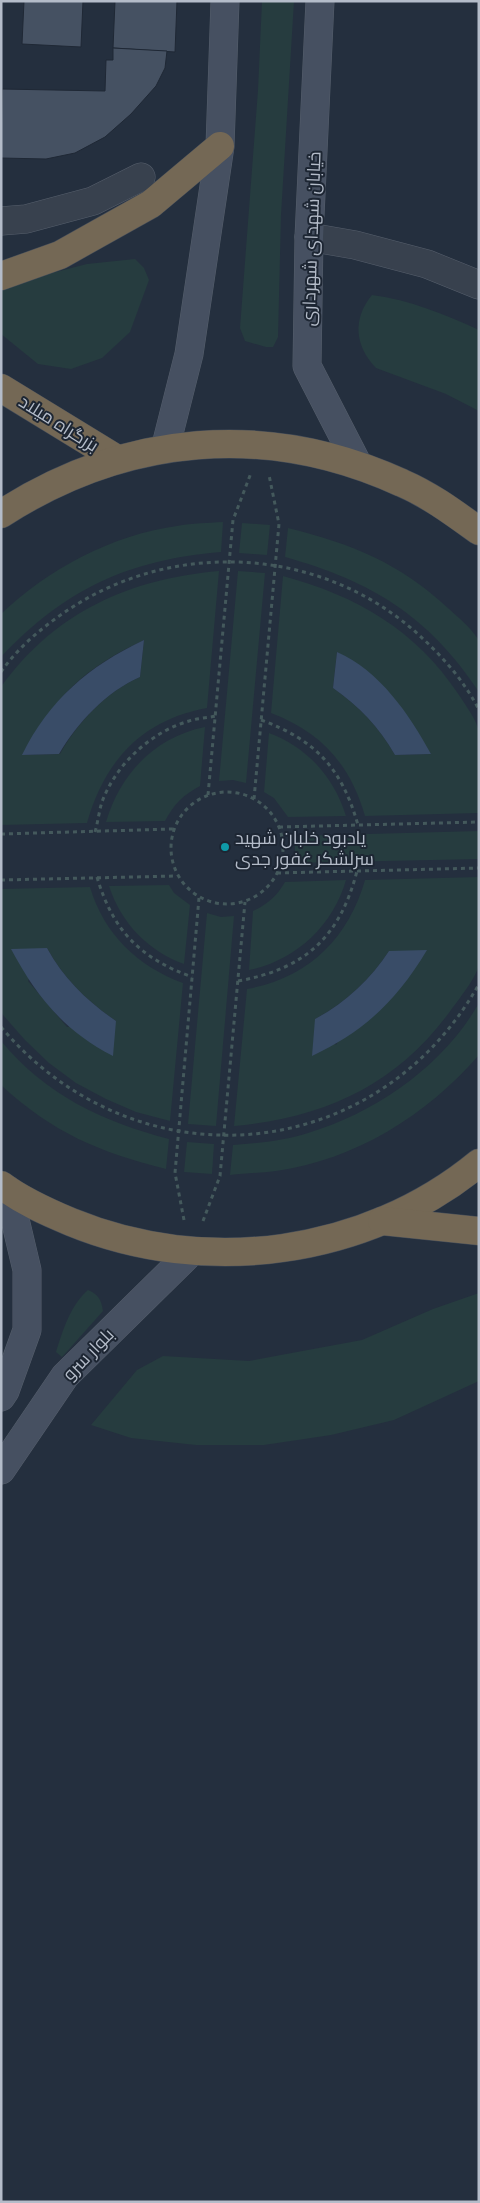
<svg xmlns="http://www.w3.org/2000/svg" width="480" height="2203" font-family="'Archivo Narrow',Cairo,sans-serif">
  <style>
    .green { fill: #263c3f; fill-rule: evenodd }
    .water { fill: #394c67 }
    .building { fill: #455162; stroke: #1f2835 }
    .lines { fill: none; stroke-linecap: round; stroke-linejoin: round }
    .street-casing { stroke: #565f6c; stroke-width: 29 }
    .secondary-casing { stroke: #565f6c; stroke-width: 29 }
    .highway-casing { stroke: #434c59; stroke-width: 29 }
    .path { stroke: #44595c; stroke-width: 3; stroke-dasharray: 4 4; stroke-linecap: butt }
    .street { stroke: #38414e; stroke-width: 28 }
    .secondary { stroke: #465061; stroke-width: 28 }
    .highway { stroke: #746855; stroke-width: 28 }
    .culture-dot { fill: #0f9aa8; stroke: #1d2633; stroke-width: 2 }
    .labels { text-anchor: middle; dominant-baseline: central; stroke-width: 4; stroke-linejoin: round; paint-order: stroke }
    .street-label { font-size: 18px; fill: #b4bcc9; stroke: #1d2633 }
    .poi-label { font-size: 18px; fill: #b4bcc9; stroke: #1d2633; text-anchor: start }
  </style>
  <rect width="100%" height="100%" fill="#242f3e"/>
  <g class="green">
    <path d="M262,1H294L281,215L278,337L273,347H266L245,341L240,328L258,90Z"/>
    <path d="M135,259L144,268L149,280L130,332L102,358L71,369L38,364L1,334V286L87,264Z"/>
    <path d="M372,295C410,300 444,314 479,330V411L446,394L376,368C355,346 352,319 372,295Z"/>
    <path d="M223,522L221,552C128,560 65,589 1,657V614C48,569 112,535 177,526C192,523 208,523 223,522Z"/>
    <path d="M242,523L270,525L267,555L239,553Z"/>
    <path d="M288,528C352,544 400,563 449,609C459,618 471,628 478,639C480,647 479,681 479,692C429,616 371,581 285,557Z"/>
    <path d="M219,571L207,708C142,720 105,760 87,823L1,825V687C55,612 129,579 219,571ZM144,640L140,677C106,692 78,722 60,754L23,755C56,696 82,669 144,640Z"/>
    <path d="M238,571L265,573L246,783L233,780L219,781Z"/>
    <path d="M283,576C357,596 416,630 459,695C466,706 477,720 479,732C480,739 479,748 479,755C479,774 479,793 479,813L365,816C350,764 321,732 271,713ZM337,652L369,674L431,754L395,755C379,727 359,706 333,688Z"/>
    <path d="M205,727L200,786C183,795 174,804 165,821L106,822C120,774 155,737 205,727Z"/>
    <path d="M269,733C307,747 334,777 346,816L288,817L274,798L264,792Z"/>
    <path d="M479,831V859L293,863L295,850L294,836Z"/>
    <path d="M479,877C479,897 479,918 479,938C479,946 480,956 479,965C476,978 459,999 451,1010C397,1085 324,1118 234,1126L247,989C308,978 348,939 365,880ZM389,951L336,1045L315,1019C345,1003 371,979 389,951Z"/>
    <path d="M346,880C333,926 295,961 249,970L253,911C268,904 277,896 285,882Z"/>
    <path d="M169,885L174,893L190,905L184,964C148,951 121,923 109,886Z"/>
    <path d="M90,887C104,934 137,966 183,983L170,1121L136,1112L106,1099L76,1083L49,1063L25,1040L3,1015L1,1011V889ZM47,948C64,979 87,1001 116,1021L67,1027L28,981Z"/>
    <path d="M207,913L221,917L234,916L216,1126L188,1124Z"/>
    <path d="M479,1003V1055C427,1115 355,1160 276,1171C261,1173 245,1173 230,1175L233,1145C258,1143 284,1141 308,1133C377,1112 443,1066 479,1003Z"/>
    <path d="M1,1041C46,1095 103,1122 169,1139L166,1169C99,1152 53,1133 1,1085Z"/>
    <path d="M187,1142L214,1144L212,1174L184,1172Z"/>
    <path d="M88,1290C99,1295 101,1299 103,1311L62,1357L56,1352C63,1330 70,1306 88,1290Z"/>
    <path d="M479,1293V1381L394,1420L331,1435L264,1445H196L131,1438L91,1425L137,1370L163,1356L249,1361L324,1347L362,1340L433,1309Z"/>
  </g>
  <g class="water">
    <path d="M144,640L140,677C106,692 78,722 59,754L22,755C49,700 89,666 144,640Z"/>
    <path d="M337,652C379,670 410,715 431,754L395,755C379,727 359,706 333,688Z"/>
    <path d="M47,948C64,979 87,1001 116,1021L113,1056C64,1031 36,996 11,949Z"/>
    <path d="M427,950C397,1000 365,1031 312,1056L315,1019C345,1003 371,979 389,951Z"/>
  </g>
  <g class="building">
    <path d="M24,1H83L81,47L22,44Z"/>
    <path d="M115,1H177L175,52L113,48Z"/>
    <path d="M113,48L167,51L165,68L156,86L131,114L105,137L75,153L46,159L1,158L2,89L105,91L106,60H113Z"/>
  </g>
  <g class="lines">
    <g class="street-casing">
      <g id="street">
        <path d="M1,221L26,219L93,201L141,177"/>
        <path d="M309,237L355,245L427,264L479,285"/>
      </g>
    </g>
    <g class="secondary-casing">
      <g id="secondary">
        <path d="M320,1L309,237L307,366L358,465"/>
        <path d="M165,449L189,354L220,146L225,1"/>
        <path d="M1,1397L5,1391L27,1330V1270L8,1190"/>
        <path d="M1,1470L65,1376L191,1252"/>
      </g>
    </g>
    <g class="highway-casing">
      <g id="highway">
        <path d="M1,276L60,255L151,204L220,146"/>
        <path d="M1,388L117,459"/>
        <path d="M1,514C125,434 267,421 402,483C430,495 454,513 479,531"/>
        <path d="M1,1185C22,1201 47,1212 71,1222C205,1277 366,1256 479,1163"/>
        <path d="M382,1221L479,1231"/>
      </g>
    </g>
    <g class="path">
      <path d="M1,672C19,646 45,625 71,608C179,538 325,548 420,636C443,657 465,682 479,710"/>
      <path d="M261,720C316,740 342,769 358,825"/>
      <circle cx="227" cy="848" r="56"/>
      <path d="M208,795L233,520L251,473"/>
      <path d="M254,799L279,524L269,475"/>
      <path d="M279,827L479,822"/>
      <path d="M95,832C98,822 99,811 102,802C116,764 151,732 189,721C198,718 207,718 216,716"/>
      <path d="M1,834L173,829"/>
      <path d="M277,873L479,868"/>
      <path d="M97,877C113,931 140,958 192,977"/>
      <path d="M1,880L177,876"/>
      <path d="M238,981C305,969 340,937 357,871"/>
      <path d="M1,1027C136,1187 376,1167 479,984"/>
      <path d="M184,1220L175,1173L199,898"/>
      <path d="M203,1221L220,1176L245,902"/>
    </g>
    <use href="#street" class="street"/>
    <use href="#secondary" class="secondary"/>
    <use href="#highway" class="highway"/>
  </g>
  <circle class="culture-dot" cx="225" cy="847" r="5"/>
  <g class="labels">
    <g class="street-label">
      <text transform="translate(311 239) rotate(-88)">خیابان شهدای شهرداری</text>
      <text transform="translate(59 423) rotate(32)">بزرگراه میلاد</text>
      <text transform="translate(88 1354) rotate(-46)">بلوار سرو</text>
    </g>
    <g class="poi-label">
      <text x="235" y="837">یادبود خلبان شهید<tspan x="235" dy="21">سرلشکر غفور جدی</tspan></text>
    </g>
  </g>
  <rect width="480" height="2203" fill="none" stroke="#b4bcc9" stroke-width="5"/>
</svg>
